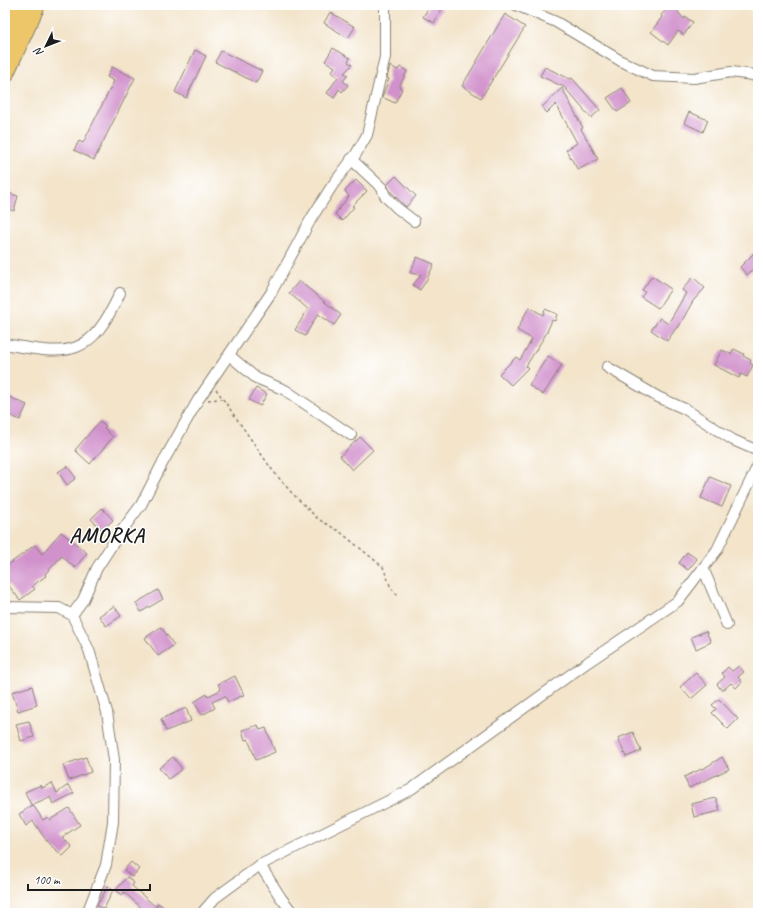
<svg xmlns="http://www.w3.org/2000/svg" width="763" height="918" font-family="Caveat,sans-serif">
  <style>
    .building { fill: #d192cc }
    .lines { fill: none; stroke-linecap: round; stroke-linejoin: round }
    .minor-casing { stroke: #888073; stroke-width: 12 }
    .trunk-casing { stroke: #888073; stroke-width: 18 }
    .path { stroke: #888073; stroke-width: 1.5; stroke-dasharray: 3 3; stroke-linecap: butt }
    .minor { stroke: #fff; stroke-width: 10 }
    .trunk { stroke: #ecc669; stroke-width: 16 }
    .labels { text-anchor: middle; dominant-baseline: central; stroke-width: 3; stroke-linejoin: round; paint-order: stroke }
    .district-label { font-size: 21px; font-weight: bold; letter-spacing: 1px; fill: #1c1c1c; stroke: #fff }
  </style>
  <rect width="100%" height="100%" fill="#fff"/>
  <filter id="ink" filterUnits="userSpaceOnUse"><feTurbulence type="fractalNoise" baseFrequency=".025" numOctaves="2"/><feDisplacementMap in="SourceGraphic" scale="8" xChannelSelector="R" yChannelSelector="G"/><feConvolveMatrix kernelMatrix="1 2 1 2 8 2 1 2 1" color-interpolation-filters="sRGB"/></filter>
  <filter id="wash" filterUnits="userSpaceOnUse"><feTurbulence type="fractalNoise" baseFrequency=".012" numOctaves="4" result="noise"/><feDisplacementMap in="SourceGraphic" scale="16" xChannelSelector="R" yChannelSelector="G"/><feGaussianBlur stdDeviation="0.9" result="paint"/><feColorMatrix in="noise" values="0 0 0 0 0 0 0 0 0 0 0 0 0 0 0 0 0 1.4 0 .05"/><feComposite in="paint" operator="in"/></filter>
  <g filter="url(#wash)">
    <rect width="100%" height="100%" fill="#f3e4ca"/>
    <g id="blocks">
      <g class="building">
        <path d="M430,5H436L442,9L434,23L423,17Z"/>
        <path d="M672,5L684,19L685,17L693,22L684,35L678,31L668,45L651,32L662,17L661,15Z"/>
        <path d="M330,12L355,27L348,38L324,23Z"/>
        <path d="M505,14L525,27L481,98L462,86Z"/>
        <path d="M333,48L350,58L348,62L352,65L344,73L348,75L343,81L348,85L342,92L339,89L334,98L327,93L338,77L331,72L335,67L325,61Z"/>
        <path d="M195,50L206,56L186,98L175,92Z"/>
        <path d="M221,51L262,71L256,83L215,62Z"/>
        <path d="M390,66L398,70L400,67L407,71L399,87L402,89L395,103L382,97L389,79L387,78Z"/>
        <path d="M112,67L135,78L94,160L74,150L79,141L83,143L114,81L107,77Z"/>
        <path d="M545,67L570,79L572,78L600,110L591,118L564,87L540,76Z"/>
        <path d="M562,88L583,128L581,129L598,159L578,170L566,150L577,143L556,104L547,113L542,107Z"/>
        <path d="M622,88L631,103L617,112L607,98Z"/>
        <path d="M689,112L708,120L703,132L684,123Z"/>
        <path d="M396,176L416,196L406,207L391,192L387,185Z"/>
        <path d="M356,180L367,191L352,206L354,207L342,221L335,214L349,196L345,191Z"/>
        <path d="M5,192L18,196L14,211L5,208Z"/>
        <path d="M758,249V274L753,269L747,275L740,267Z"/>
        <path d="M417,257L434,264L426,281L420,290L413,285L421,275L410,273Z"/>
        <path d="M652,276L671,289L658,308L641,297L645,292L642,290Z"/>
        <path d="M693,277L705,288L693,301L678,328L677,327L667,341L651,330L660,318L668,324L686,293L682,290Z"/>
        <path d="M299,281L341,315L334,325L318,314L305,336L295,330L308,309L289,293Z"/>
        <path d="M529,307L543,315L545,309L557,314L555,321L552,320L546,334L526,366L528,368L511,385L499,374L516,357L520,360L532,339L517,330Z"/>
        <path d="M734,349L744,354L743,356L751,360L750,363L753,365L747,377L741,374L739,378L714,365L722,350L731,354Z"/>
        <path d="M548,356L562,365L543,395L529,385Z"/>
        <path d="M256,388L267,394L260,406L249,400Z"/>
        <path d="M5,395L27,405L20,420L5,413Z"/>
        <path d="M100,421L106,426L104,428L113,437L90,464L75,450Z"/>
        <path d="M360,437L373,450L352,470L340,456Z"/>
        <path d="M67,466L76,478L67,485L58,472Z"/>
        <path d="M710,477L731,486L722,507L701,498Z"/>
        <path d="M102,508L113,520L102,530L91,519Z"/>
        <path d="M61,532L87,553L75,568L62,556L45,574L46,576L32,586L35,589L20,600L5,581V567L35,545L42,554Z"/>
        <path d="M687,552L697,559L688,570L679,563Z"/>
        <path d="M158,590L163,599L141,612L136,603Z"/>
        <path d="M114,606L121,616L106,626L99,616Z"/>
        <path d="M161,627L174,645L158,656L145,638Z"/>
        <path d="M706,631L711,642L696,649L691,637Z"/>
        <path d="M739,666L744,672L738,677L742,682L736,688L731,683L722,691L717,684L725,677L722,673L728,667L732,671Z"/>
        <path d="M696,673L707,685L691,699L680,687Z"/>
        <path d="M235,676L244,695L228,702L225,696L212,702L215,708L202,715L194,702L207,694L208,696L221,690L218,684Z"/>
        <path d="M32,686L37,705L18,711L12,692Z"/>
        <path d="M719,699L738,719L728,729L712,713L716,709L712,705Z"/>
        <path d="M186,708L191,721L166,731L161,719Z"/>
        <path d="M29,721L34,737L21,741L16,724Z"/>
        <path d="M258,725L260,730L266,728L275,752L256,760L248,739L245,740L242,730Z"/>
        <path d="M633,732L641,751L626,757L618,738Z"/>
        <path d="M86,757L91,772L69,780L63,765Z"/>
        <path d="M173,757L182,769L168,779L159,768Z"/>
        <path d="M722,757L729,769L689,788L684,777L706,767Z"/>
        <path d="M52,783L57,793L68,785L74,793L53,804L50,797L31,805L25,792L41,785L42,788Z"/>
        <path d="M716,798L720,811L694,817L691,804Z"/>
        <path d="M33,805L43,820L48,817L50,820L69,808L80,825L62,837L72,847L63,856L48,843L33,821L26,826L19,814Z"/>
        <path d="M131,862L139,869L132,877L124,870Z"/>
        <path d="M127,877L134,883L132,886L156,907L158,903L165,908L162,913H147L124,892L122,895L116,890Z"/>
        <path d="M108,886L113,890L104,909L97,906Z"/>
      </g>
    </g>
  </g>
  <g filter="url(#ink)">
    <use href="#blocks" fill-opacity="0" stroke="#888073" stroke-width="1"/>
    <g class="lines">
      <g class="minor-casing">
        <g id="minor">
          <path d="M516,5L556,22L621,61L653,76L694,78L731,72L753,75L758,78"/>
          <path d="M351,159L382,188L385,196L397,208L414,221"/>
          <path d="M5,344C70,356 90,358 120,293"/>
          <path d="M229,355L256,378L285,390L351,435"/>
          <path d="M607,367L658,397L685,409L733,440L758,451"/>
          <path d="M703,568L727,625"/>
          <path d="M5,607L59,608L72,615L89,650L107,712L114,760L113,822L106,865L87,913"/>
          <path d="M72,615L83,600L97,568L117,537L141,505L163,462L198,400L271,293L311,219L332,186L356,154L367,135L385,57V5"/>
          <path d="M260,865L281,898L293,913"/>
          <path d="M202,913L215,898L260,865L410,790L588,662L678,601L717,550L758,465"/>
        </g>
      </g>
      <g class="trunk-casing">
        <g id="trunk">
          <path d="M5,41L21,5"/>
          <path d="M5,75L37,5"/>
        </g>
      </g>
      <g class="path">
        <path d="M216,389L273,471L291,492L318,519L339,531L383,567L391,588L398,596"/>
        <path d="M208,400L222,399"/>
      </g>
      <use href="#minor" class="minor"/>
      <use href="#trunk" class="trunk"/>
    </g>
  </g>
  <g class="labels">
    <g class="district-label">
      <text x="107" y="535">AMORKA</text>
    </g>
  </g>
  <rect width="763" height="918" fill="none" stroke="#fff" stroke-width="20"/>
  <g transform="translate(46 46) rotate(227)" stroke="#ffffff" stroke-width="3" paint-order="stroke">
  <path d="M0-3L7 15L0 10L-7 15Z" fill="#1c1c1c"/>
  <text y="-6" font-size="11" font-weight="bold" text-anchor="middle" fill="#1c1c1c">N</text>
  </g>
  <path d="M28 884v6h122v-6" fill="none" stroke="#1c1c1c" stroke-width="2"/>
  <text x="34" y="884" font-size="12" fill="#1c1c1c" stroke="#ffffff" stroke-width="3" paint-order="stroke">100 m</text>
</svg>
